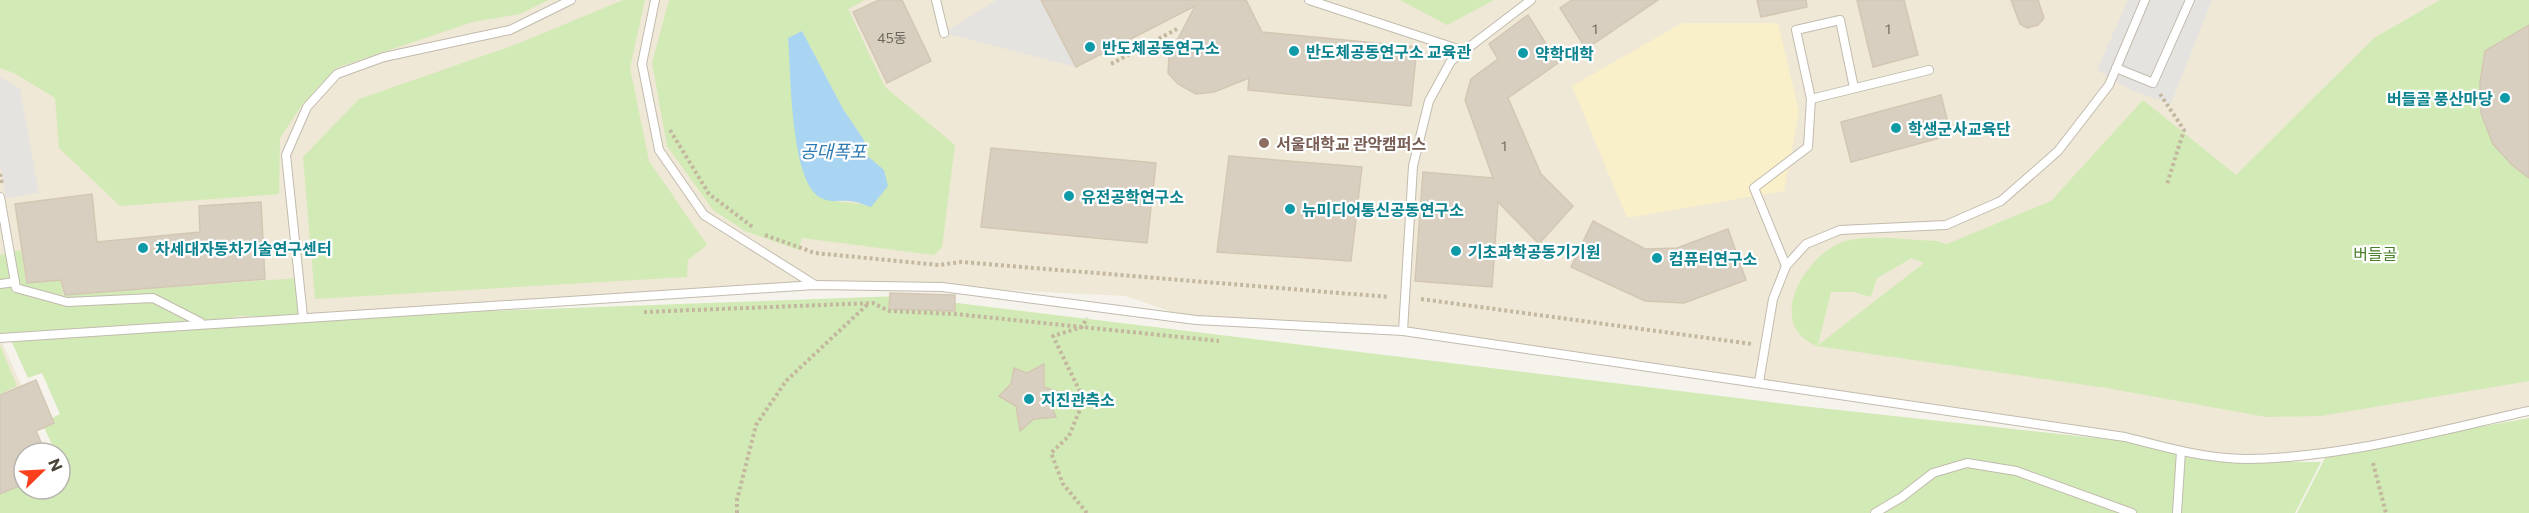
<svg xmlns="http://www.w3.org/2000/svg" width="2529" height="513" font-family="Commissioner,'Noto Sans KR',sans-serif">
  <style>
    .education { fill: #efe8d6 }
    .green { fill: #d2eab5; fill-rule: evenodd }
    .sand { fill: #f9efc9 }
    .parking { fill: #e5e3e0 }
    .water { fill: #a9d4f2 }
    .building { fill: #d8cfc1; stroke: #d3c7b4; stroke-width: 1.5 }
    .lines { fill: none; stroke-linecap: round; stroke-linejoin: round }
    .service-casing { stroke: #c2bbae; stroke-width: 10 }
    .path { stroke: #c4b79f; stroke-width: 4; stroke-dasharray: 3 3; stroke-linecap: butt }
    .service { stroke: #fff; stroke-width: 8 }
    .culture-dot { fill: #0f9aa8; stroke: #fff; stroke-width: 2 }
    .education-dot { fill: #8d6e63; stroke: #fff; stroke-width: 2 }
    .labels { text-anchor: middle; dominant-baseline: central; stroke-width: 4.5; stroke-linejoin: round; paint-order: stroke }
    .number-label { font-size: 14px; fill: #6e675b }
    .culture-label { font-size: 16px; font-weight: bold; fill: #0d838f; stroke: #fff; text-anchor: start }
    .education-label { font-size: 16px; font-weight: bold; fill: #785e54; stroke: #fff; text-anchor: start }
    .park-label { font-size: 16px; fill: #4a7f2a; stroke: #fff }
    .water-label { font-size: 18px; font-style: italic; fill: #2e7ab2; stroke: #fff }
  </style>
  <rect width="100%" height="100%" fill="#f6f3ec"/>
  <path class="education" d="M0,0H2529V411L2382,443L2244,459L2125,437L1403,331L1196,320L1125,296L942,287L815,285L0,338L22,386L36,380L54,423L36,431L46,453H24L0,494Z"/>
  <g class="green">
    <path d="M0,0H549L520,14L473,22L336,68L302,105L280,138L279,194L120,206L59,148L55,98L14,73L0,68Z"/>
    <path d="M623,0H645L630,68L649,161L707,245L688,260L687,277L315,299L303,157L359,99L517,44Z"/>
    <path d="M669,0H865L848,9L885,87L955,145L942,247L934,255L802,238L799,250L745,231L713,210L667,146L652,63ZM802,31L843,109L864,140L871,206C854,202 838,203 822,198L791,73L788,38Z"/>
    <path d="M1400,0H1494L1447,25Z"/>
    <path d="M2440,0H2529V381L2321,416L2266,417L2107,388L1817,346C1765,325 1803,259 1840,243C1863,233 1910,240 1936,241L1947,244L2051,201L2143,100L2236,175L2374,38ZM1912,258L1924,263L1818,345L1831,292H1853L1871,297L1877,278Z"/>
    <path d="M21,250L26,281L61,279L63,295L299,278L303,317L240,316L213,321L900,296L1802,406L2178,447V456L2227,462H2321L2295,513H0V489L24,478V489H60V453H56L42,423L60,414L42,373L28,378L10,338H0V255Z"/>
    <path d="M0,345L17,386L0,394Z"/>
    <path d="M2529,418V513H2297L2327,454Z"/>
  </g>
  <path class="sand" d="M1682,23H1778L1799,112L1784,191L1627,218L1572,86Z"/>
  <g class="parking">
    <path d="M996,0H1040L1076,67L944,33Z"/>
    <path d="M2128,0H2212L2171,104L2133,91L2097,70Z"/>
    <path d="M0,77L20,89L39,193L6,198L0,164Z"/>
  </g>
  <path class="water" d="M802,31L843,109L864,140L865,154L884,170L888,186L871,207C864,205 856,201 849,201C839,200 831,203 821,198C790,183 791,71 788,38Z"/>
  <g class="building">
    <path d="M879,0H902L931,61L887,83L853,12Z"/>
    <path d="M1041,0H1246L1262,32L1417,47L1411,106L1248,90L1249,78L1214,92L1196,94L1178,84L1168,73L1169,56L1195,6L1076,67Z"/>
    <path d="M1572,0H1658L1586,49L1560,8Z"/>
    <path d="M1757,0H1806L1807,7L1761,17Z"/>
    <path d="M1857,0H1904L1918,55L1873,67Z"/>
    <path d="M2011,0H2038L2044,18L2038,25L2027,28L2020,24Z"/>
    <path d="M1528,15L1558,63L1508,98L1541,174L1573,206L1539,244L1498,202L1492,287L1415,281L1423,172L1493,178L1465,100L1471,79L1498,59L1489,44Z"/>
    <path d="M2529,25V178L2512,165L2493,144L2481,113L2480,83L2485,51Z"/>
    <path d="M1941,95L1951,135L1851,162L1841,122Z"/>
    <path d="M991,148L1156,163L1147,243L981,227Z"/>
    <path d="M1229,156L1362,167L1351,261L1217,252Z"/>
    <path d="M92,194L97,242L200,232L199,206L261,202L265,279L65,295L61,280L27,283L15,204Z"/>
    <path d="M1593,221L1645,249L1677,248L1728,229L1746,280L1684,303L1645,301L1571,267Z"/>
    <path d="M890,293L955,295V311L889,309Z"/>
    <path d="M1044,364V387L1059,392L1050,402L1056,417L1034,419L1020,431L1016,406L999,396L1011,384L1014,368L1027,373Z"/>
    <path d="M36,380L54,423L36,431L46,453H24V484L0,494V395Z"/>
  </g>
  <g class="lines">
    <g class="service-casing">
      <g id="service">
        <path d="M655,0L642,64L659,150L704,215L815,285"/>
        <path d="M936,0L944,33"/>
        <path d="M1309,0L1464,51"/>
        <path d="M2116,68L2153,83L2190,0"/>
        <path d="M1811,99L1929,70"/>
        <path d="M0,197L16,288L67,302L153,298L200,322"/>
        <path d="M1786,266L1754,188L1808,147L1811,99L1796,30L1840,20L1854,88"/>
        <path d="M0,284L15,282"/>
        <path d="M303,317L286,155L307,107L337,74L384,57L510,30L571,0"/>
        <path d="M1403,331L1413,166L1429,101L1451,61L1531,0"/>
        <path d="M0,338L815,285L942,287L1196,320L1403,331L2125,437C2164,447 2206,459 2246,459C2342,458 2436,431 2529,411"/>
        <path d="M1759,382L1773,299L1786,266L1806,244L1840,230L1946,225L2001,201L2058,151L2109,85L2145,0"/>
        <path d="M1875,513L1902,497L1933,473L1967,463L2016,471L2132,513"/>
        <path d="M2177,513L2181,451"/>
      </g>
    </g>
    <g class="path">
      <path d="M1111,64L1177,29"/>
      <path d="M2160,94L2184,130L2167,184"/>
      <path d="M670,130L709,194L754,228"/>
      <path d="M0,174L2,184"/>
      <path d="M765,235L815,253L939,265L961,262L1389,297"/>
      <path d="M1421,299L1752,344"/>
      <path d="M644,312L873,303L889,311L955,314L1219,341"/>
      <path d="M2373,463L2386,513"/>
      <path d="M737,513V500L756,425L786,381L869,303"/>
      <path d="M1087,513L1063,484L1051,453L1069,436L1084,400L1053,336L1082,327L1087,318"/>
    </g>
    <use href="#service" class="service"/>
  </g>
  <g class="culture-dot">
    <circle cx="1090" cy="47" r="6"/>
    <circle cx="1294" cy="51" r="6"/>
    <circle cx="1523" cy="53" r="6"/>
    <circle cx="2505" cy="98" r="6"/>
    <circle cx="1896" cy="128" r="6"/>
    <circle cx="1069" cy="196" r="6"/>
    <circle cx="1290" cy="209" r="6"/>
    <circle cx="143" cy="248" r="6"/>
    <circle cx="1456" cy="251" r="6"/>
    <circle cx="1657" cy="258" r="6"/>
    <circle cx="1029" cy="399" r="6"/>
  </g>
  <circle class="education-dot" cx="1264" cy="143" r="6"/>
  <g class="labels">
    <g class="number-label">
      <text x="1595" y="28">1</text>
      <text x="1888" y="28">1</text>
      <text x="892" y="37">45동</text>
      <text x="1504" y="145">1</text>
    </g>
    <g class="culture-label">
      <text x="1102" y="47">반도체공동연구소</text>
      <text x="1306" y="51">반도체공동연구소 교육관</text>
      <text x="1535" y="53">약학대학</text>
      <text x="2493" y="98" text-anchor="end">버들골 풍산마당</text>
      <text x="1908" y="128">학생군사교육단</text>
      <text x="1081" y="196">유전공학연구소</text>
      <text x="1302" y="209">뉴미디어통신공동연구소</text>
      <text x="155" y="248">차세대자동차기술연구센터</text>
      <text x="1468" y="251">기초과학공동기기원</text>
      <text x="1669" y="258">컴퓨터연구소</text>
      <text x="1041" y="399">지진관측소</text>
    </g>
    <g class="education-label">
      <text x="1276" y="143">서울대학교 관악캠퍼스</text>
    </g>
    <g class="park-label">
      <text x="2375" y="253">버들골</text>
    </g>
    <g class="water-label">
      <text x="833" y="151">공대폭포</text>
    </g>
  </g>
  <g transform="translate(42 471) rotate(66)"><circle r="28" fill="#ffffff" stroke="#b7b4b0" stroke-width="1.5"/>
  <path d="M0-4.5L10 22L0 15L-10 22Z" fill="#fc3f1d"/>
  <text y="-9" font-size="16" font-weight="bold" text-anchor="middle" fill="#4b4439">N</text>
  </g>
</svg>
